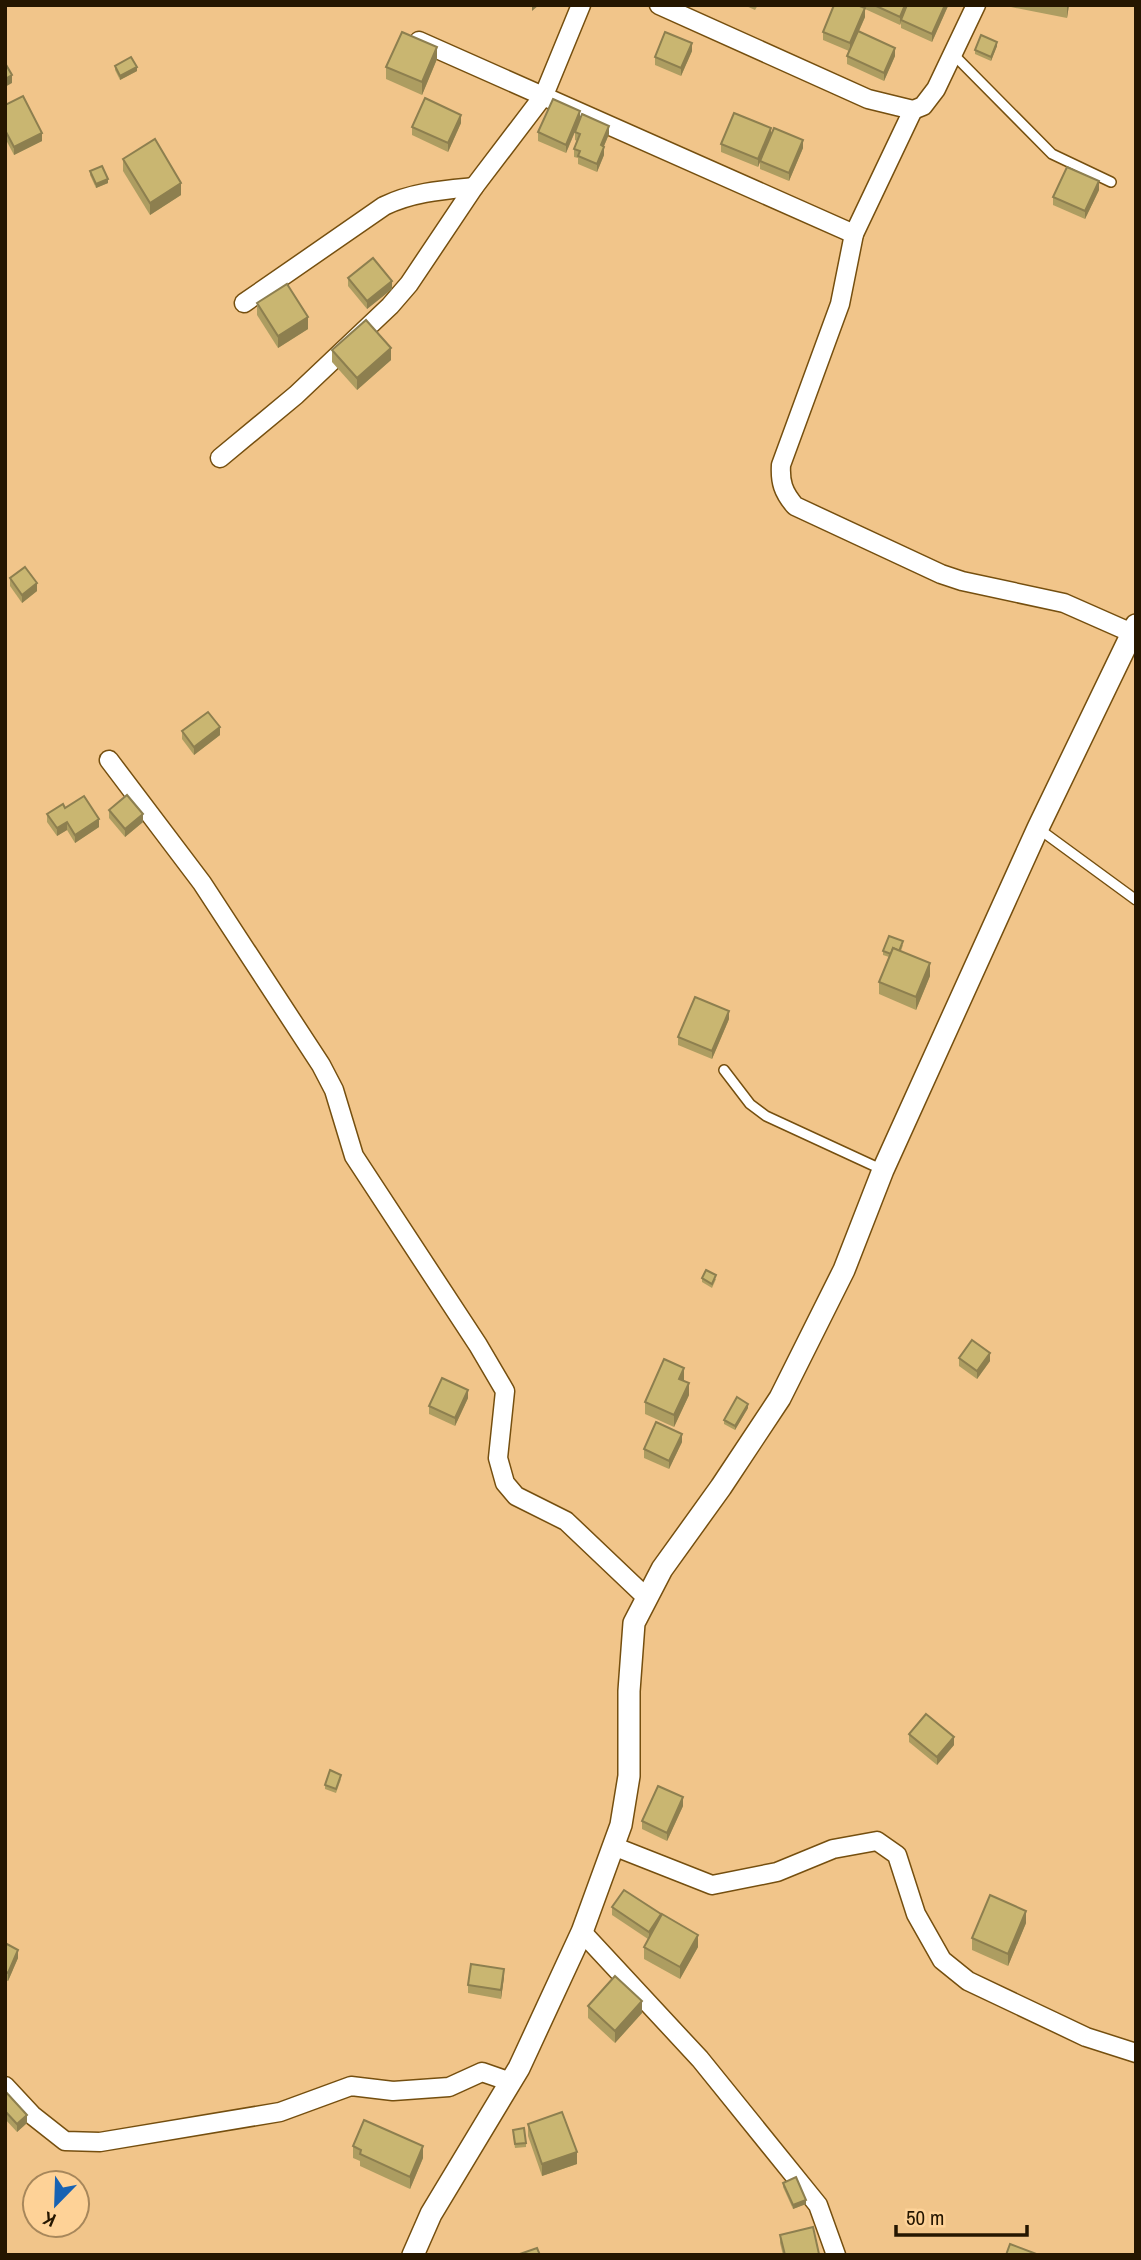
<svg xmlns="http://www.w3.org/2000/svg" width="1141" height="2260" font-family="'Archivo Narrow',sans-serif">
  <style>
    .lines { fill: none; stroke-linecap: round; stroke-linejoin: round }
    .service-casing { stroke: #754f0f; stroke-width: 12 }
    .minor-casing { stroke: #754f0f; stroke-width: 21 }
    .tertiary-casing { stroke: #754f0f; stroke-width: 24 }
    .service { stroke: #fff; stroke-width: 9 }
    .minor { stroke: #fff; stroke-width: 18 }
    .tertiary { stroke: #fff; stroke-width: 21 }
    .wall { fill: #ad9d61 }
    .shaded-wall { fill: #8d7f4f }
    .building { fill: #c9b671; stroke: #8d7f4f; stroke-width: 2 }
  </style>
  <rect width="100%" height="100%" fill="#f1c58a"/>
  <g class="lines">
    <g class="service-casing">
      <g id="service">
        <path d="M953,54L1052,154L1111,182"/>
        <path d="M1039,829L1136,900"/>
        <path d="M724,1070L750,1104L766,1116L883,1170"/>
      </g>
    </g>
    <g class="minor-casing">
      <g id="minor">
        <path d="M659,5L868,99L913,110L923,106L936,89L976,5"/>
        <path d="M419,41L854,234"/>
        <path d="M913,110L854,234L840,304L781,465C780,482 783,492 795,506L941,574L962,581L1064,603L1132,633"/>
        <path d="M244,303L384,206C413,192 443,190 474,187"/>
        <path d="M220,458L296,395L390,306L409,284L474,187L544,95L581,5"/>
        <path d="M109,760L202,883L321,1065L334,1090L354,1156L478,1345L505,1391L498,1458L505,1483L516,1496L566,1521L647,1598"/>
        <path d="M613,1846L712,1885L777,1872L833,1849L877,1841L897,1855L916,1914L942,1960L968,1981L1086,2037L1136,2053"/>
        <path d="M582,1932L700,2059L818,2205L836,2255"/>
        <path d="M5,2086L32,2115L65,2141L100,2142L280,2112L351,2086L393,2091L449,2087L482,2072L511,2082"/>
      </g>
    </g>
    <g class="tertiary-casing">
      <path id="tertiary" d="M413,2255L431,2214L519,2068L582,1932L621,1825L629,1776V1691L634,1623L662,1569L721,1487L780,1398L844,1270L883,1170L1038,828L1136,625"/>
    </g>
    <use href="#service" class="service"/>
    <use href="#minor" class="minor"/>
    <use href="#tertiary" class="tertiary"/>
  </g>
  <g class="wall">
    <path d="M744,5H758L755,10Z"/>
    <path d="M834,5H948V6L932,42L901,28V23L900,25L865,9V17L859,31L895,56L884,81L847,64V56L849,51L823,40V32Z"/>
    <path d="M1011,5H1069L1067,18L1011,7Z"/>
    <path d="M997,46L991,61L975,54V50Z"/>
    <path d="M692,51L681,76L655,65V57Z"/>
    <path d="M437,59L422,95L386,79V67Z"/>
    <path d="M115,66L137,71L120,80L115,70Z"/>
    <path d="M5,105L42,141L14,155L5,138Z"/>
    <path d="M580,118L609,134L604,146V155L597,172L578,164V158L574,157V149L577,141L575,140V132L566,153L538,141V132Z"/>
    <path d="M461,123L448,152L412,135V127Z"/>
    <path d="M771,136L803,148L789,181L760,169V161L758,167L721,152V144Z"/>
    <path d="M123,159L181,195L150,215L123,171Z"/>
    <path d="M90,171L108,183L96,188L90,175Z"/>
    <path d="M1099,190L1085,219L1053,205V197Z"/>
    <path d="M348,278L392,289L367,309L348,286Z"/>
    <path d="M257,303L308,329L278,348L257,315Z"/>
    <path d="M332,350L391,360L357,390L332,362Z"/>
    <path d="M10,578L37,591L22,603L10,586Z"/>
    <path d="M182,731L220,735L194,755L182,739Z"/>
    <path d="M65,808L99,827L75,843L67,830L57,836L47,822V814Z"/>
    <path d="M109,810L143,822L125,837L109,818Z"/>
    <path d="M903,945L901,951L930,976L916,1010L879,994V982L889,957L883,955V951Z"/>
    <path d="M729,1019L712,1059L678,1045V1037Z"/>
    <path d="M702,1278L716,1279L712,1288L702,1282Z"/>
    <path d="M959,1358L990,1361L977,1379L959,1366Z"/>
    <path d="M684,1380L689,1395L674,1427L645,1414V1402Z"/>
    <path d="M468,1398L455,1426L429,1414V1406Z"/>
    <path d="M748,1408L735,1430L724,1424V1420Z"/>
    <path d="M682,1442L669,1469L644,1458V1449Z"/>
    <path d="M909,1734L954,1745L937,1765L909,1742Z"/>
    <path d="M341,1779L336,1793L325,1789V1785Z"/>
    <path d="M683,1806L667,1841L642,1829V1821Z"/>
    <path d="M612,1907L661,1917L698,1947L680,1979L644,1959V1947L648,1939L612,1915Z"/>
    <path d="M1026,1923L1008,1966L972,1950V1938Z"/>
    <path d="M5,1943L18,1958L8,1981L5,1980Z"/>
    <path d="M504,1977L501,1999L468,1993V1985Z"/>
    <path d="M588,2006L642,2013L615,2043L588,2018Z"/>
    <path d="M5,2091L27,2123L17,2132L5,2119Z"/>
    <path d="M528,2124L577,2164L542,2176L528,2136Z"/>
    <path d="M513,2134L526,2143V2147L515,2148Z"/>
    <path d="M353,2146L423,2158L410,2189L360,2166V2161L353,2158Z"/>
    <path d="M783,2183L806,2204L793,2209L783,2187Z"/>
    <path d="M780,2235L819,2255H783L780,2243Z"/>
  </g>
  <g class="shaded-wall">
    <path d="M532,5H539L532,11Z"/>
    <path d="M905,5H909L901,20L900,25V17Z"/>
    <path d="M945,5L948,6L932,42V34Z"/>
    <path d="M1067,5H1069L1067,18Z"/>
    <path d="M865,8V17L850,51V43Z"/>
    <path d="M997,42V46L991,61V57Z"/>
    <path d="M692,43V51L681,76V68Z"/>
    <path d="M437,47V59L422,95V82Z"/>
    <path d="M895,48V56L884,81V73Z"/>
    <path d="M137,67V71L120,80V76Z"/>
    <path d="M12,75V83L5,87V79Z"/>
    <path d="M580,111V119L566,153V145Z"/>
    <path d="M461,115V123L448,152V143Z"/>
    <path d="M609,126V134L601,153V145Z"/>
    <path d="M771,128V136L758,167V159Z"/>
    <path d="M42,133V141L14,155V147Z"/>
    <path d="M803,140V148L789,181V173Z"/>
    <path d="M604,147V155L597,172V164Z"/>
    <path d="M108,179V183L96,188V184Z"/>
    <path d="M1099,181V190L1085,219V211Z"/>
    <path d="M181,183V195L150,215V203Z"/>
    <path d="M392,281V289L367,309V301Z"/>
    <path d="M308,317V329L278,348V336Z"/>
    <path d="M391,348V360L357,390V378Z"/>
    <path d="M37,583V591L22,603V595Z"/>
    <path d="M220,727V735L194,755V747Z"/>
    <path d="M143,814V822L125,837V829Z"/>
    <path d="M99,819V827L75,843V835Z"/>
    <path d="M67,822V830L57,836V828Z"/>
    <path d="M930,963V976L916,1010V997Z"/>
    <path d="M729,1011V1019L712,1059V1051Z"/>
    <path d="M990,1353V1361L977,1379V1371Z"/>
    <path d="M684,1368V1380L679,1391V1379Z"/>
    <path d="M689,1383V1395L674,1427V1415Z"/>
    <path d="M468,1390V1398L455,1426V1418Z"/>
    <path d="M748,1404V1408L735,1430V1426Z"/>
    <path d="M682,1434V1442L669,1469V1461Z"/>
    <path d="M954,1737V1745L937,1765V1757Z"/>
    <path d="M683,1797V1806L667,1841V1833Z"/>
    <path d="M1026,1911V1923L1008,1966V1954Z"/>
    <path d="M661,1914V1922L649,1940V1932Z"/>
    <path d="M698,1935V1947L680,1979V1967Z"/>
    <path d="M18,1950V1958L8,1981V1973Z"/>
    <path d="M504,1969V1977L501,1999V1990Z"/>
    <path d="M642,2001V2013L615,2043V2031Z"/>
    <path d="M27,2115V2123L17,2132V2124Z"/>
    <path d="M423,2146V2158L410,2189V2177Z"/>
    <path d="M577,2152V2164L542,2176V2164Z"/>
    <path d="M806,2200V2204L793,2209V2205Z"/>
  </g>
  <g class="building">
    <path d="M834,5H857L865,8L850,43L823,32Z"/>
    <path d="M874,5H905L900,17Z"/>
    <path d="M907,5H945L932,34L901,20Z"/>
    <path d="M858,31L895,48L884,73L847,56Z"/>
    <path d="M402,32L437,47L422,82L386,67Z"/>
    <path d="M665,32L692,43L681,68L655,57Z"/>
    <path d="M981,35L997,42L991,57L975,50Z"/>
    <path d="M131,57L137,67L120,76L115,66Z"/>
    <path d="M5,63L12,75L5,79Z"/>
    <path d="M23,96L42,133L14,147L5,130V105Z"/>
    <path d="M425,98L461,115L448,143L412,127Z"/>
    <path d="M553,99L580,111L566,145L538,132Z"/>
    <path d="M734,113L771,128L758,159L721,144Z"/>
    <path d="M582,114L609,126L601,145L604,147L597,164L578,156L580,151L574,149L580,134L575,132Z"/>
    <path d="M774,128L803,140L789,173L760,161Z"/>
    <path d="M155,139L181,183L150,203L123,159Z"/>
    <path d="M102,166L108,179L96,184L90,171Z"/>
    <path d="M1067,167L1099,181L1085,211L1053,197Z"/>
    <path d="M373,258L392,281L367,301L348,278Z"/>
    <path d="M287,284L308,317L278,336L257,303Z"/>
    <path d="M366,320L391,348L357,378L332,350Z"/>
    <path d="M25,567L37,583L22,595L10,578Z"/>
    <path d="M208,712L220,727L194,747L182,731Z"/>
    <path d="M127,795L143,814L125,829L109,810Z"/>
    <path d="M84,796L99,819L75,835L67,822L57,828L47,814L63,804L65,808Z"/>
    <path d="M889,936L903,941L899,951L893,948L891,954L883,951Z"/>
    <path d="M893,948L930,963L916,997L879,982Z"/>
    <path d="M695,997L729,1011L712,1051L678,1037Z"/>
    <path d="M706,1270L716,1275L712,1284L702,1278Z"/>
    <path d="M972,1340L990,1353L977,1371L959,1358Z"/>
    <path d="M664,1359L684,1368L679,1379L689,1383L674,1415L645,1402Z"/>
    <path d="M442,1378L468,1390L455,1418L429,1406Z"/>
    <path d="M737,1397L748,1404L735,1426L724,1420Z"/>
    <path d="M656,1422L682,1434L669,1461L644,1449Z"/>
    <path d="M926,1714L954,1737L937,1757L909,1734Z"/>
    <path d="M330,1770L341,1775L336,1789L325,1785Z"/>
    <path d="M658,1786L683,1797L667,1833L642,1821Z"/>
    <path d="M624,1890L661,1914L649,1932L612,1907Z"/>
    <path d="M990,1895L1026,1911L1008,1954L972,1938Z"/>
    <path d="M662,1914L698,1935L680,1967L644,1947Z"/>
    <path d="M5,1943L18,1950L8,1973L5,1971Z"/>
    <path d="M471,1964L504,1969L501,1990L468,1985Z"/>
    <path d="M615,1976L642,2001L615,2031L588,2006Z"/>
    <path d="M5,2091L27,2115L17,2124L5,2111Z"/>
    <path d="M562,2112L577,2152L542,2164L528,2124Z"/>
    <path d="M364,2120L423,2146L410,2177L360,2154L361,2150L353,2146Z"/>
    <path d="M524,2128L526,2143L515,2144L513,2130Z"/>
    <path d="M796,2177L806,2200L793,2205L783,2183Z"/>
    <path d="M813,2227L819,2254L815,2255H785L780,2235Z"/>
    <path d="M1010,2244L1039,2255H1006Z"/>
    <path d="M537,2248L540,2255H517Z"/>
  </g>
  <rect width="1141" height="2260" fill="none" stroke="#251600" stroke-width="14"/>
  <g transform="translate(56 2204) rotate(203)"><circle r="33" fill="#fed297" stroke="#a7875b" stroke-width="2"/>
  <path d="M0-5L12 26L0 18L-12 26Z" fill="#1862b2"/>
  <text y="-10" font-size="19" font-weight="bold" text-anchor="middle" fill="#251600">K</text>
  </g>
  <path d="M896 2225v10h131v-10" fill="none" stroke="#251600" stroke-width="3.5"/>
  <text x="906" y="2225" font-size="21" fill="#251600" stroke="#fed297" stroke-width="5" paint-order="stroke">50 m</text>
</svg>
